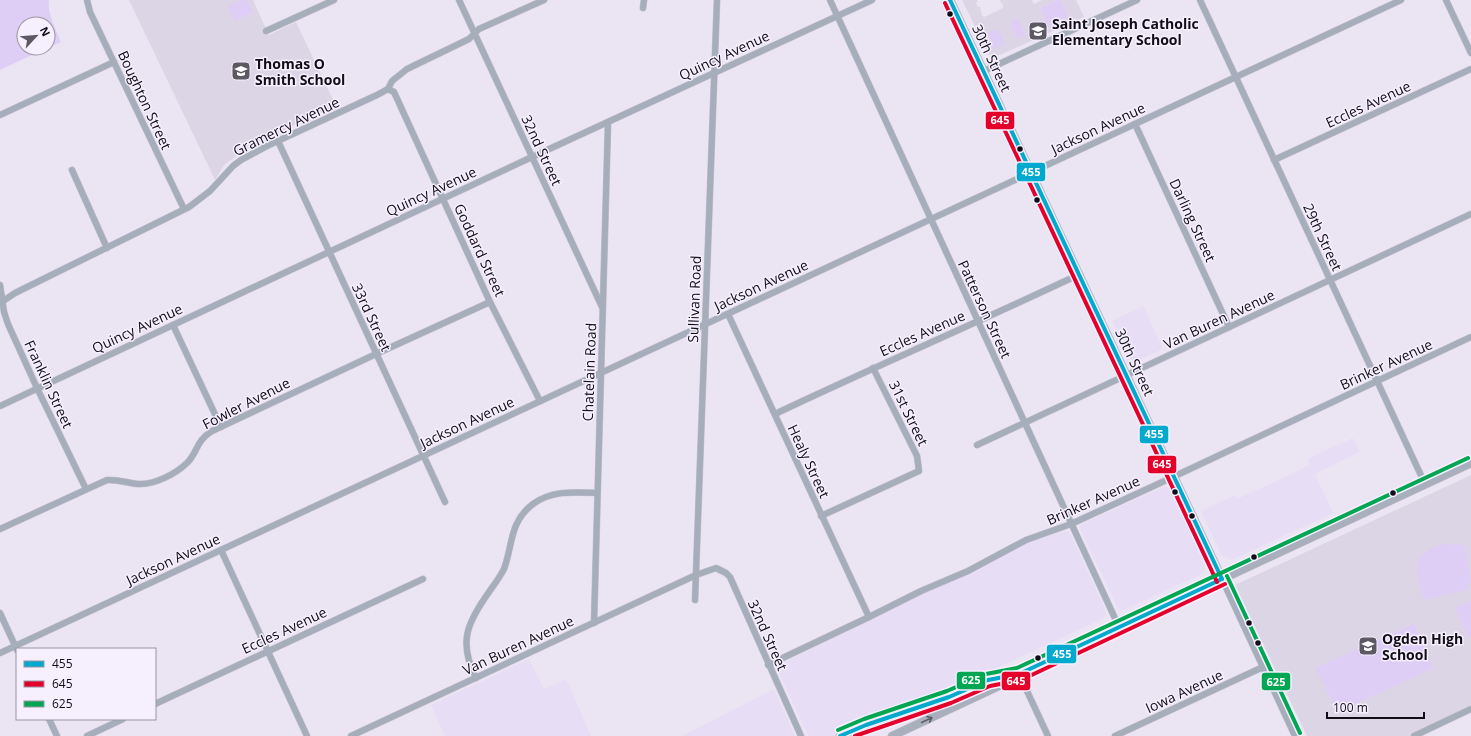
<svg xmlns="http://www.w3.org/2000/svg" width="1471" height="736" font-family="'Open Sans',sans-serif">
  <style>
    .built { fill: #e7ddf5 }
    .education { fill: #dcd5e6 }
    .green { fill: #decef5 }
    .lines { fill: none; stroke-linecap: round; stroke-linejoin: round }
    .minor-casing { stroke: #c8c3cf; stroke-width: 7 }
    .major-casing { stroke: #c8c3cf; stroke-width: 9 }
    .minor { stroke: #a6aebc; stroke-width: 6 }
    .major { stroke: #aaafbd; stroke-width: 8 }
    .bus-1-casing { stroke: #f5effe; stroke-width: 7 }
    .bus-2-casing { stroke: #f5effe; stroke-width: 7 }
    .bus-3-casing { stroke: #f5effe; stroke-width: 7 }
    .bus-1 { stroke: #00a9ce; stroke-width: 4 }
    .bus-2 { stroke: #e4002b; stroke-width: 4 }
    .bus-3 { stroke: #00a651; stroke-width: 4 }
    .oneway { stroke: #5e5e6a }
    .bus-dot { fill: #110d16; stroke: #f5effe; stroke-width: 1.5 }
    .labels { text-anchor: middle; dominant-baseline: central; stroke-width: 3; stroke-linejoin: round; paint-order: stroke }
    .poi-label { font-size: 14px; font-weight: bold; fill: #110d16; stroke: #f5effe; text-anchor: start }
    .street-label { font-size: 14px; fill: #110d16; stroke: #f5effe }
    .line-badge { stroke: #f5effe; stroke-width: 1.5 }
    .badge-label { font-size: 11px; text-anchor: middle; font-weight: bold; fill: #fff }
  </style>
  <rect width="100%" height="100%" fill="#ebe5f3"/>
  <g class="built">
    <path d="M1143,306L1163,349L1137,361H1133L1129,358L1112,321Z"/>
    <path d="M1353,438L1360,452L1315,474L1333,513L1234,559L1227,558L1221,554L1201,511L1235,495L1237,499L1296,472L1310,464L1307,459Z"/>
    <path d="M1163,487H1167L1170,489L1205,563V570L1200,575L1124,610H1119L1080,529V526L1082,524Z"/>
    <path d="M1067,531L1070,533L1105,609L1106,613L1104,618L852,736H808L778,671V667L781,664L919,595L975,572L1025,543Z"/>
    <path d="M529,659L544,689L566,679L591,736H445L431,705Z"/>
    <path d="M774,689L795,736H682Z"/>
  </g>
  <g class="education">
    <path d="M129,0H253L269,35L296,22L337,108L328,112L317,114L245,150L224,165L215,180Z"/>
    <path d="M962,0H977L978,2L976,3L978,7H980L982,15L984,17L1003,8V5L999,0H1032L1034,4L1042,0H1057L1040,8L1069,18L1061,0H1076L1084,17L993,58L989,55Z"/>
    <path d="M1471,475V707L1409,736H1307L1235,585Z"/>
  </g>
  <g class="green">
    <path d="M0,0H49C47,14 56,29 61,42L48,48V24H24V48H47L0,70Z"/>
    <path d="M240,0H247L253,12L235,21L228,6Z"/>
    <path d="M1057,0H1061L1069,18L1049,27L1040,8Z"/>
    <path d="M1018,18L1026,35L1017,39L1010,23Z"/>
    <path d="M998,29L1005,44L994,49L987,33Z"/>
    <path d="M1442,544L1464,545L1471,581L1466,590L1425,600C1414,573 1409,555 1442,544Z"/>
    <path d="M1471,601V635L1468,637L1455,608Z"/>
    <path d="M1414,624L1433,668L1338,712L1315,668Z"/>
  </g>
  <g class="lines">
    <g class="minor-casing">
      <g id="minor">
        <path d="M87,0L90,12L184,209"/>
        <path d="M459,0L602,307"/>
        <path d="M830,0L1119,627"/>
        <path d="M1200,0L1425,484"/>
        <path d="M1446,0L1471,53"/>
        <path d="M643,8L644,0"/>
        <path d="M266,31L334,0"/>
        <path d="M984,71L1137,0"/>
        <path d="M388,89L394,92L490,302L540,401"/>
        <path d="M0,115L114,62"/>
        <path d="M1135,124L1229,327"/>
        <path d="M278,141L445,502"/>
        <path d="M1274,160L1471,69"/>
        <path d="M72,170L107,248"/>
        <path d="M0,285L4,312L8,324L37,388L86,489"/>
        <path d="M0,303L15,293L189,207L210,191L233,166L241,160L269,145L377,95L388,89L392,81L407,69L469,39L479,29L544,0"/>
        <path d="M728,314L869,617"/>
        <path d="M173,325L221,427"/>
        <path d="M0,406L532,157L872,0"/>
        <path d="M775,414C876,366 979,322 1080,274"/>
        <path d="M977,445L1471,214"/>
        <path d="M821,516L919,471L917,456L873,368"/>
        <path d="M0,529L107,480C118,479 127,483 138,484C154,485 176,474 188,462C198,451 196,441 212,431L376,354L490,302"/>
        <path d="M221,550L307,736"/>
        <path d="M1222,579L1295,736"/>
        <path d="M695,600L717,0"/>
        <path d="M0,613L17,650"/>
        <path d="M594,623L608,123"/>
        <path d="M0,653L1401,0"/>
        <path d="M768,665L869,617L921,591L968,571L1026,540L1071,524L1158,484L1471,337"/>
        <path d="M1019,674L1048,736"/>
        <path d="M476,678C458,642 467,623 489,592C494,585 500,577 504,569C513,545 509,522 533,504C552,490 574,492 597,493"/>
        <path d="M155,704L423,579"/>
        <path d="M49,719L57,736"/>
        <path d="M87,736L123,719"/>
        <path d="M351,736L696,575L716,568L726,573L730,577L801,736"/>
        <path d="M1115,736L1263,667"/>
        <path d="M1414,736L1471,709"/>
      </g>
    </g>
    <g class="major-casing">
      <g id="major">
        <path d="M950,0L1222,579"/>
        <path d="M840,736C875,720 911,711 947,698C972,688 989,677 1016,674"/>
        <path d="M892,736L997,687L1019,674L1471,463"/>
      </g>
    </g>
    <use href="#minor" class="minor"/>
    <use href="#major" class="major"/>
    <g class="bus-1-casing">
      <g id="bus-1">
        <path d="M950,0L1222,579"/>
        <path d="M840,736L866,725L949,697L988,680L1019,674L1222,579"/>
      </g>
    </g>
    <g class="bus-2-casing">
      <g id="bus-2">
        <path d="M945,3L1217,582"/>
        <path d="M855,736L951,703L990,686L1021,680L1225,584"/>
      </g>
    </g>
    <g class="bus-3-casing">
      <g id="bus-3">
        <path d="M1227,576L1300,733"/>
        <path d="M838,730L864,719L947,691L986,674L1017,668L1468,458"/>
      </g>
    </g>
    <use href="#bus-1" class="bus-1"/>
    <use href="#bus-2" class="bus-2"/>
    <use href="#bus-3" class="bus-3"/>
  </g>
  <defs><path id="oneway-shaft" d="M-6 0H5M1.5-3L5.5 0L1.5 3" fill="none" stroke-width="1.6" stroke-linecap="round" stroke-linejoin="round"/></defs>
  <use class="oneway" href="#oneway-shaft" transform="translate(927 720) rotate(-25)"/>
  <defs>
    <g id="school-square" transform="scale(1)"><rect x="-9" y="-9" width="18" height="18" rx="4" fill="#5d5963" stroke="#f5effe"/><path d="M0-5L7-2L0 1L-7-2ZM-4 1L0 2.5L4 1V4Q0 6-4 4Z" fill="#fff"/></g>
  </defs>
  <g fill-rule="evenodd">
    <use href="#school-square" x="1038" y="31"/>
    <use href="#school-square" x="241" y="71"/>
    <use href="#school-square" x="1368" y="646"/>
  </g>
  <g class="bus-dot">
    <circle cx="950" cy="14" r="3.5"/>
    <circle cx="1020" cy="149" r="3.5"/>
    <circle cx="1037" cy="200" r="3.5"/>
    <circle cx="1175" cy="492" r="3.5"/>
    <circle cx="1393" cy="493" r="3.5"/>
    <circle cx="1192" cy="516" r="3.5"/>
    <circle cx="1254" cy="557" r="3.5"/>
    <circle cx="1249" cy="623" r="3.5"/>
    <circle cx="1258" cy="643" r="3.5"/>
    <circle cx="1038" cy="658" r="3.5"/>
  </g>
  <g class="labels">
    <g class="poi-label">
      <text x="1052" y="23">Saint Joseph Catholic<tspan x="1052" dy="16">Elementary School</tspan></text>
      <text x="255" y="63">Thomas O<tspan x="255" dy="16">Smith School</tspan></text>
      <text x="1382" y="638">Ogden High<tspan x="1382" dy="16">School</tspan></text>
    </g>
    <g class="street-label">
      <text transform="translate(724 55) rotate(-25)">Quincy Avenue</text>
      <text transform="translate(992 58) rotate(65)">30th Street</text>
      <text transform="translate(145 100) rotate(65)">Boughton Street</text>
      <text transform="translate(1368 104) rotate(-25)">Eccles Avenue</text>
      <text transform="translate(286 126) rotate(-26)">Gramercy Avenue</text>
      <text transform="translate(1098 128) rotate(-25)">Jackson Avenue</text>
      <text transform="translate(542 150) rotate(65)">32nd Street</text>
      <text transform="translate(431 191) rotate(-25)">Quincy Avenue</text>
      <text transform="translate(1193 220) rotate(65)">Darling Street</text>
      <text transform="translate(1323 237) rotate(65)">29th Street</text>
      <text transform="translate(480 250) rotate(65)">Goddard Street</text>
      <text transform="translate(761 285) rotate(-25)">Jackson Avenue</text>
      <text transform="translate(694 299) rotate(-88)">Sullivan Road</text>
      <text transform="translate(985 309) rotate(65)">Patterson Street</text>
      <text transform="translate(372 317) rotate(65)">33rd Street</text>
      <text transform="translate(1219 319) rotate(-25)">Van Buren Avenue</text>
      <text transform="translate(137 328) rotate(-25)">Quincy Avenue</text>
      <text transform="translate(922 333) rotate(-24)">Eccles Avenue</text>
      <text transform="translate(1135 362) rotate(65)">30th Street</text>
      <text transform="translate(1386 364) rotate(-25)">Brinker Avenue</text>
      <text transform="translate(589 372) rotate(-88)">Chatelain Road</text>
      <text transform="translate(49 384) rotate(65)">Franklin Street</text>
      <text transform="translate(246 403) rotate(-27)">Fowler Avenue</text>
      <text transform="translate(909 413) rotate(64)">31st Street</text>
      <text transform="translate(467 422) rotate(-25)">Jackson Avenue</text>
      <text transform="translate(809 461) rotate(65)">Healy Street</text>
      <text transform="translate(1093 500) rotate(-24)">Brinker Avenue</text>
      <text transform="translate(173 559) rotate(-25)">Jackson Avenue</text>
      <text transform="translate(284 630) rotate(-25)">Eccles Avenue</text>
      <text transform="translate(768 635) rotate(66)">32nd Street</text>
      <text transform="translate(518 645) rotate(-25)">Van Buren Avenue</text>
      <text transform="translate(1184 691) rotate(-25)">Iowa Avenue</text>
    </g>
  </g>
  <g class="line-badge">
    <rect x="985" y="111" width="30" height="19" rx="4" fill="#e4002b"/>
    <rect x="1016" y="162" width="30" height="20" rx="4" fill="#00a9ce"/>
    <rect x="1139" y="425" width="30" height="19" rx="4" fill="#00a9ce"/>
    <rect x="1147" y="455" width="30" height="19" rx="4" fill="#e4002b"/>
    <rect x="1046" y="644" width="31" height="20" rx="4" fill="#00a9ce"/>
    <rect x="956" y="671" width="30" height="19" rx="4" fill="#00a651"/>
    <rect x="1001" y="671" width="30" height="20" rx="4" fill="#e4002b"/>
    <rect x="1261" y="672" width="30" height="19" rx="4" fill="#00a651"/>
  </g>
  <g class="badge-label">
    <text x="1000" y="124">645</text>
    <text x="1031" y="176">455</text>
    <text x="1154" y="438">455</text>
    <text x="1162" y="468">645</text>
    <text x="1062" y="658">455</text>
    <text x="971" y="684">625</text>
    <text x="1016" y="685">645</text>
    <text x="1276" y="686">625</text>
  </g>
  <rect x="16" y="648" width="140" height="72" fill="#f5effe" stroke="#9a95a1"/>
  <rect x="24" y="661" width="20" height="6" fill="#00a9ce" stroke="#9a95a1"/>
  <text x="52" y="668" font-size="12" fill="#110d16">455</text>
  <rect x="24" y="681" width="20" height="6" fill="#e4002b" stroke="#9a95a1"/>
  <text x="52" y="688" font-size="12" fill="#110d16">645</text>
  <rect x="24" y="701" width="20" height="6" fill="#00a651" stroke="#9a95a1"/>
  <text x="52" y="708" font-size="12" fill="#110d16">625</text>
  <g transform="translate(36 36) rotate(64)"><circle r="19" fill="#f5effe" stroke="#9a95a1"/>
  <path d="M0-3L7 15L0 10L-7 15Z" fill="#5d5963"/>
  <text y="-6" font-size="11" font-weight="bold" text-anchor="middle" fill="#110d16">N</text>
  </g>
  <path d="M1327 712v6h97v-6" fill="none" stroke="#110d16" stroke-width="2"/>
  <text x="1333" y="712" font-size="12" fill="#110d16" stroke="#f5effe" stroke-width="3" paint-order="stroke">100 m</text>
</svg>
